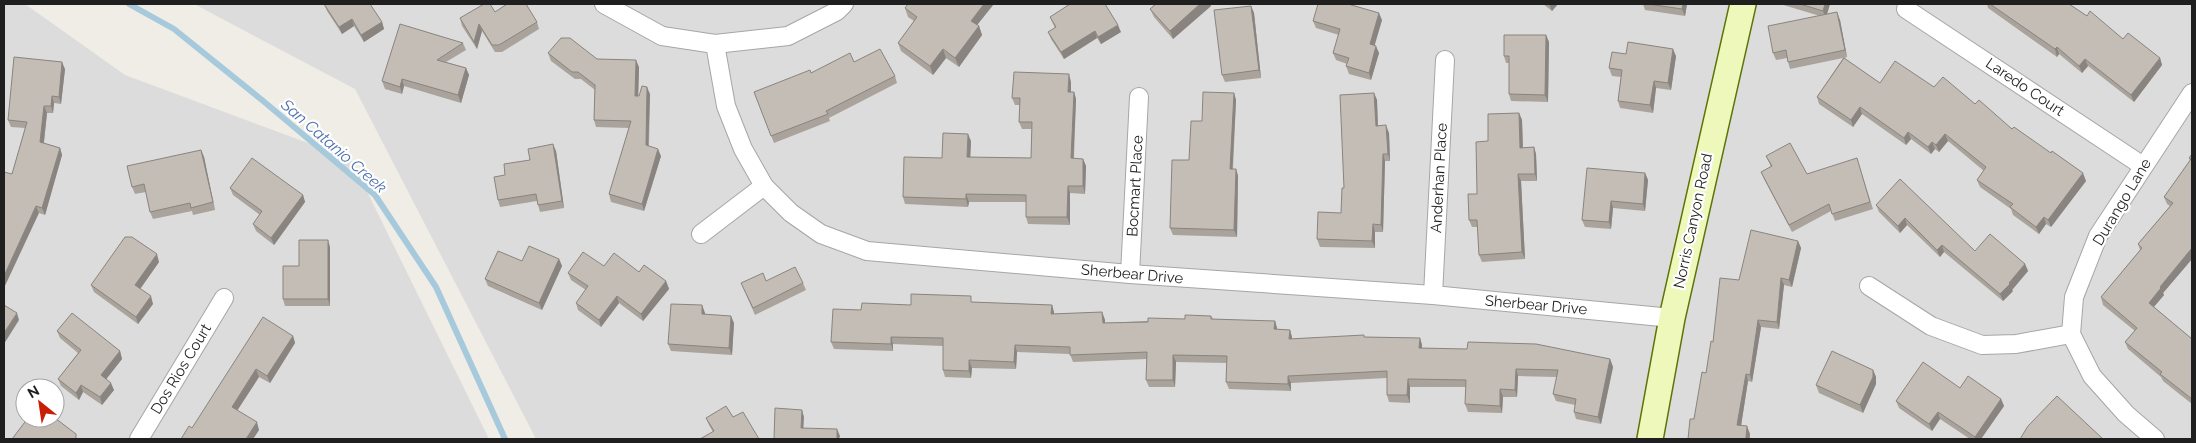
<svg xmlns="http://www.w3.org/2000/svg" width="2196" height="443" font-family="Raleway,sans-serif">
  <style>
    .residential { fill: #dddcdc; fill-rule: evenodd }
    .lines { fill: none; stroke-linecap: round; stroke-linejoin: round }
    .stream { stroke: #a7c9dc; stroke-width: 6 }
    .street-casing { stroke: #a6a6a6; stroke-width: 20 }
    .secondary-casing { stroke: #5b7407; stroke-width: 28 }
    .street { stroke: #fff; stroke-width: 18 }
    .secondary { stroke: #edf8ba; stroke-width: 25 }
    .wall { fill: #a9a39c }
    .shaded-wall { fill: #89847f }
    .building { fill: #c4bdb5; stroke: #89847f }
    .labels { text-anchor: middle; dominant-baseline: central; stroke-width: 4.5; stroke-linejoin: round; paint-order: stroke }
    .street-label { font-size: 15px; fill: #1f1f1f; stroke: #fff }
    .water-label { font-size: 16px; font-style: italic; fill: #4d71ad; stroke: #fff }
  </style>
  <rect width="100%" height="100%" fill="#efede5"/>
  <g class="residential">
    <path d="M4,4H25L125,75L351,159L489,439H4ZM25,388H55V418H25Z"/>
    <path d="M194,4H2192V439H536L355,89Z"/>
  </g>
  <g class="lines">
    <path class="stream" d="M129,4L174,29L262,100L375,195L436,287L505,439"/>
    <g class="street-casing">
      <g id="street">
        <path d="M604,4L662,36L715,44L788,36L837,11L844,4"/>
        <path d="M1906,9L2143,166"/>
        <path d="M715,44L726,106L743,149L764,186L791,213L821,234L867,251L1130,274L1433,295L1672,318"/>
        <path d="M701,234L764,186"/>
        <path d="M1130,274L1139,97"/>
        <path d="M1869,286L1931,326L1982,345L2016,344L2071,334"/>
        <path d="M1433,295L1445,60"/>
        <path d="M139,439L224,298"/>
        <path d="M2155,439L2126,414L2092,376L2071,334L2074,297L2098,236L2192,93"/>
      </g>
    </g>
    <g class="secondary-casing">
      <path id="secondary" d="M1650,439L1672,318L1743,4"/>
    </g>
    <use href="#street" class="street"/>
    <use href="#secondary" class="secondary"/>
  </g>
  <g class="wall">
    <path d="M324,4L382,22L384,29L364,42L354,26L342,34L327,11Z"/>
    <path d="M1154,4H1210L1211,6L1173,39L1154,17L1150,9L1155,5Z"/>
    <path d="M1543,4H1558L1552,11Z"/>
    <path d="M1643,4H1687L1685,16L1645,10Z"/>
    <path d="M1780,4H1830L1826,15L1840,20L1847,57L1844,58L1880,83L1934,87L1975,104L2086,181L2051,227L2046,224L2039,234L2013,215L2011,209L1980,187L1977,180L1984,171L1948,141L1939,152L1935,149L1931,154L1911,139L1906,145L1862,114L1853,127L1819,104L1817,97L1843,58L1790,69L1787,58L1776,60L1773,53L1820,16Z"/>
    <path d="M1987,4H2069L2123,39L2160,58L2162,65L2134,102L2088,66L2082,73L2059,54L2057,57L1988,8Z"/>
    <path d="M1251,6L1254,13L1261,78L1225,82L1222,75Z"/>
    <path d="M905,8L977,25L979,26L982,35L959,67L946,58L933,75L901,51L898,43L914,21L908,17Z"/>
    <path d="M495,12L537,22L539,29L502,52H495L482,31L477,49L462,26L460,18Z"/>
    <path d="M1050,17L1121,32L1101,44L1097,38L1064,59L1051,39L1048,32L1055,28L1053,24Z"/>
    <path d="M1382,20L1374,45L1379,53L1371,80L1349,74L1346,66L1347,64L1336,60L1333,53L1339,35L1316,28L1313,21Z"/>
    <path d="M1546,35L1549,42L1548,102L1511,101L1509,94V63H1506L1504,56Z"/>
    <path d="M463,43L466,50L446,62L466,68L469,75L461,103L404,86L402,94L385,89L382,81Z"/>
    <path d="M548,53L597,59L639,67L638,96L650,94L649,146L661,156L644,211L611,202L609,194L629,128L596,127L594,120L595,90L581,79H575L551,61Z"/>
    <path d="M1626,54L1676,56L1671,90L1656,88L1653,113L1620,108L1618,101L1621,77L1612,76L1609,68Z"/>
    <path d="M854,62L895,76L897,83L829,118L830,121L774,143L754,92L811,73Z"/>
    <path d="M65,69L61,104L54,103L53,113H47L44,143L60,148L62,155L45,215L39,213L12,174L25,128L11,127L8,120Z"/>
    <path d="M1071,82V92H1074L1076,99L1074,159H1083L1086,166L1085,194L1070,193V225L1028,224L1026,217V202H969L968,207L905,204L903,197L942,158L971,141L970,157L1031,158L1032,129H1022L1019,122L1020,105H1015L1012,98Z"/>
    <path d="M1234,93L1236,100L1233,169H1236L1238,176L1237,237L1173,235L1170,228L1189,160L1202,121Z"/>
    <path d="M1374,93L1377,100L1378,126L1389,133L1390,161H1385L1383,232H1375V248L1320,247L1317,239L1341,213L1344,188Z"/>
    <path d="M1519,113L1522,120L1523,148L1534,147L1536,154L1537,181H1521L1525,259L1482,262L1479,255L1478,227H1472L1469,220L1477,194L1488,141Z"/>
    <path d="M201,150L204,157L215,210L193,215L192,211L153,219L150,212L146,192L135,194L132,187Z"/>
    <path d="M556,151L564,208L540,212L537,201L500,207L498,200L505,175L530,160Z"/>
    <path d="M2192,154V259L2163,293L2164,295L2154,307L2192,339V404L2163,381L2161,377L2128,349L2125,342L2135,331L2103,305L2101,297L2140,250L2138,244L2170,206L2167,204L2164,197L2190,161L2189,158Z"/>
    <path d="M1766,156L1807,174L1859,165L1873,209L1835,221L1831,211L1792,232L1764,179L1761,172L1771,167Z"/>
    <path d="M1645,173L1648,180L1645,211L1613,208L1611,229L1585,227L1582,220Z"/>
    <path d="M230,188L303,195L305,202L274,245L256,231L253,224L260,215L233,195Z"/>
    <path d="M1876,205L1975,251L2025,264L2028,271L2012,290L2013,291L2003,301L1944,252L1940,257L1907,225L1900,233L1879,212Z"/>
    <path d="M1798,241L1801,248L1792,287L1784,285L1779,329L1761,327L1752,382L1748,381L1741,426L1750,434V438L1688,439L1706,373L1739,280Z"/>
    <path d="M330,247V306H285L283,299L299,266Z"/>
    <path d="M559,259L562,266L542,310L488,286L485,279Z"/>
    <path d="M159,262L140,289L153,304L138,324L94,292L91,285Z"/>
    <path d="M604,266L639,272L666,281L669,289L643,321L619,303L601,327L578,310L576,303L586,290L571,280L568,273Z"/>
    <path d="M766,281L803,283L806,290L755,315L741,283Z"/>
    <path d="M974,302L1052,305L1054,314L1102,312L1105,320V323L1185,319L1211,316L1213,319L1275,321L1277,329L1290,330L1292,339L1365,337L1420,338L1422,345V348L1610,359L1613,367L1601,424L1576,419L1574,412L1575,405L1556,401L1553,394L1557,377L1518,376L1517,397H1503L1502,413L1468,412L1465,404L1466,387H1410V403L1389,402L1387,395V378L1291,383V391L1229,389L1226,382L1227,363L1176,362L1175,387H1149L1146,380L1147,359L1073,362L1070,354L1017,352L1016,369L972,368L971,378L945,377L943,370V346L893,344V351L834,349L831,342L861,310L911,305Z"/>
    <path d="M702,305L705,314L734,323L732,355L671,351L668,344Z"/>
    <path d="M57,331L120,351L122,359L106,379L114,390L102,405L83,392L79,400L61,386L58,379L78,353L60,338Z"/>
    <path d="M293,336L295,343L270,383L259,377L237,410L259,430L253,439H181Z"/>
    <path d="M1873,370L1876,377V384L1863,413L1819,393L1816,385Z"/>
    <path d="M1960,388L2001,399L2004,406L1981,439H1970L1940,419L1932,431L1899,408L1896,401Z"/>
    <path d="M733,417L713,432L709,425L706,418Z"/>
  </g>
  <g class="shaded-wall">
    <path d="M984,4H994L974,29L971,21Z"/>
    <path d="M1200,4H1210L1211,6L1173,39L1170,31Z"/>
    <path d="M1549,4H1558L1552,11Z"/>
    <path d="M1683,4H1687L1685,16L1682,9Z"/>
    <path d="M1825,4H1830L1826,18L1823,11Z"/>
    <path d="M1251,6L1254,13L1261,78L1259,70Z"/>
    <path d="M1837,12L1840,20L1847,57L1845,50Z"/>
    <path d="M1379,13L1382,20L1373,51L1370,44Z"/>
    <path d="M352,19L354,26L342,34L339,27Z"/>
    <path d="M382,22L384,29L364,42L361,35Z"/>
    <path d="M479,24L482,31L477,49L474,42Z"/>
    <path d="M1118,25L1121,32L1101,44L1098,37Z"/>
    <path d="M979,26L982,35L959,67L955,58Z"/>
    <path d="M1095,31L1097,38L1064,59L1061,52Z"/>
    <path d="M1546,35L1549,42L1548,102L1545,95Z"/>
    <path d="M1376,46L1379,53L1371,80L1369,73Z"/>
    <path d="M2057,47L2059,54L2057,57L2055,49Z"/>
    <path d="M943,49L946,58L933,75L930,66Z"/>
    <path d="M1673,49L1676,56L1671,90L1668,83Z"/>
    <path d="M2160,58L2162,65L2134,102L2131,95Z"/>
    <path d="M2085,59L2088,66L2082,73L2079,66Z"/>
    <path d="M636,60L639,67L638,103L635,96Z"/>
    <path d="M62,62L65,69L61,104L59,97Z"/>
    <path d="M466,68L469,75L461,103L458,95Z"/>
    <path d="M1069,74L1071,82V99L1068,92Z"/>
    <path d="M402,79L404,86L402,94L400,87Z"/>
    <path d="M1654,81L1656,88L1653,113L1650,105Z"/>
    <path d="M647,87L650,94L648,152L646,145Z"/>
    <path d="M1074,92L1076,99L1073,166L1071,158Z"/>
    <path d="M1234,93L1236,100L1232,176L1230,169Z"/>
    <path d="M1374,93L1377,100L1378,133L1376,126Z"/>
    <path d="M52,96L54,103L53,113L51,106Z"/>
    <path d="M44,106L47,113L43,149L40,142Z"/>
    <path d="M1860,107L1862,114L1853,127L1851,120Z"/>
    <path d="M1519,113L1522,120L1523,155L1520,148Z"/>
    <path d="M1386,125L1389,133L1390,161L1388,154Z"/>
    <path d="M1908,132L1911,139L1906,145L1904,138Z"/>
    <path d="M968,134L971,141L970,164L967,157Z"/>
    <path d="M1945,134L1948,141L1939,152L1936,145Z"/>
    <path d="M1932,142L1935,149L1931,154L1928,147Z"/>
    <path d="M553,144L556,151L564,208L562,201Z"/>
    <path d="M1534,147L1536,154L1537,181L1535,174Z"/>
    <path d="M60,148L62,155L45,215L42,208Z"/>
    <path d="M658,149L661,156L644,211L642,204Z"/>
    <path d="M201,150L204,157L215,210L213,202Z"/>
    <path d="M1383,154L1385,161L1383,232L1381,225Z"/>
    <path d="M1083,159L1086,166L1085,194L1083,186Z"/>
    <path d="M1236,169L1238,176L1237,237L1234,230Z"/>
    <path d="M1645,173L1648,180L1645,211L1643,204Z"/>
    <path d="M2083,173L2086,181L2051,227L2048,220Z"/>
    <path d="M1518,174L1521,181L1525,259L1522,252Z"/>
    <path d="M1068,186L1070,193V225L1067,217Z"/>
    <path d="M966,194L969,202L968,207L966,199Z"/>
    <path d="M303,195L305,202L274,245L271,238Z"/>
    <path d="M1611,201L1613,208L1611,229L1609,222Z"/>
    <path d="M36,206L39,213L4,288V276Z"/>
    <path d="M2044,217L2046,224L2039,234L2036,227Z"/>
    <path d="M1905,218L1907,225L1900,233L1898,226Z"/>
    <path d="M1373,224L1375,232V248L1372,241Z"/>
    <path d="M328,240L330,247V306L328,299Z"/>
    <path d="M1798,241L1801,248L1792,287L1789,280Z"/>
    <path d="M1942,245L1944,252L1940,257L1937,250Z"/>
    <path d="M2192,248V259L2163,293L2164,295L2151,310L2149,303L2160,287Z"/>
    <path d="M157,254L159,262L138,292L135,285Z"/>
    <path d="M559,259L562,266L542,310L539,303Z"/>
    <path d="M2025,264L2028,271L2012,290L2013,291L2003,301L2000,294Z"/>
    <path d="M1781,278L1784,285L1779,329L1777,322Z"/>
    <path d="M666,281L669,289L643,321L641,314Z"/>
    <path d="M151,296L153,304L138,324L136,317Z"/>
    <path d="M617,296L619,303L601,327L599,320Z"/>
    <path d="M702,305L705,313L704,321L702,314Z"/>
    <path d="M1052,305L1054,312V321L1051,314Z"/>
    <path d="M1102,312L1105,320V331L1103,323Z"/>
    <path d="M17,313L19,320L4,344V333Z"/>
    <path d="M731,316L734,323L732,355L729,348Z"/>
    <path d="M1758,320L1761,327L1752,382L1750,375Z"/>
    <path d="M1275,321L1277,328V337L1274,329Z"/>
    <path d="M1290,330L1292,337V346L1289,339Z"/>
    <path d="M293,336L295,343L270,383L267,376Z"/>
    <path d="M891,337L893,344V351L891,344Z"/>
    <path d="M1420,338L1422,345V355L1419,348Z"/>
    <path d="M1015,345L1017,352L1016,369L1014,362Z"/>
    <path d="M120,351L122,359L104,382L101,375Z"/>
    <path d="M1173,355L1176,362L1175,387L1173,380Z"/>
    <path d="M1610,359L1613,367L1601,424L1598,417Z"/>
    <path d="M969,360L972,368L971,378L969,371Z"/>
    <path d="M256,369L259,377L235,414L232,407Z"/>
    <path d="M1516,369L1518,376L1517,397L1515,390Z"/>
    <path d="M1873,370L1876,377V384L1863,413L1860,405Z"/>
    <path d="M1746,374L1748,381L1740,432L1737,425Z"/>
    <path d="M1288,376L1291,383V391L1288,384Z"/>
    <path d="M1408,379L1410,387V403L1407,395Z"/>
    <path d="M111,383L114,390L102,405L100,397Z"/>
    <path d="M81,385L83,392L79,400L76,393Z"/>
    <path d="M1500,389L1503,397L1502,413L1500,406Z"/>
    <path d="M2001,399L2004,406L1981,439H1975V437Z"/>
    <path d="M802,410L804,417L803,435L801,428Z"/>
    <path d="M1938,412L1940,419L1932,431L1929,424Z"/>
    <path d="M257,422L259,430L253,439H246Z"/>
    <path d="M1747,426L1750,434L1749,439L1746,438Z"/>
    <path d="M837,429L840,436L839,439H837Z"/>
  </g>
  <g class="building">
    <path d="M324,4H370L382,22L361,35L352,19L339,27Z"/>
    <path d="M484,4H490L495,12L507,4H526L537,22L499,45H492L479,24L474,42L460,18Z"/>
    <path d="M908,4H984L971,21L979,26L955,58L943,49L930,66L898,43L917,17L905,8Z"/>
    <path d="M1070,4H1105L1118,25L1098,37L1095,31L1061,52L1048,32L1056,27L1050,17Z"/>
    <path d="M1156,4H1200L1170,31L1150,9Z"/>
    <path d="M1318,4H1348L1379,13L1370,44L1376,46L1369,73L1346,66L1349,58L1333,53L1340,29L1313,21Z"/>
    <path d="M1648,4H1683L1682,9Z"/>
    <path d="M1800,4H1825L1823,11Z"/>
    <path d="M1990,4H2069L2087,16L2090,11L2123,39L2128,33L2160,58L2131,95L2085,59L2079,66L2057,47L2055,49Z"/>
    <path d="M1251,6L1259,70L1222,75L1214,10Z"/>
    <path d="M1837,12L1845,50L1788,62L1786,50L1773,53L1768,26Z"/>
    <path d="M400,24L463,43L437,60L466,68L458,95L402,79L400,87L382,81Z"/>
    <path d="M1504,35H1546L1545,95L1509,94V56H1504Z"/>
    <path d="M561,38H570L597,59L636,60L635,96H639L642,86L647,87L646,145L658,149L642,204L609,194L631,121L594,120L595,85L578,72H572L548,53Z"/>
    <path d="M1628,42L1673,49L1668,83L1654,81L1650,105L1618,101L1622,70L1609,68L1612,52L1626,54Z"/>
    <path d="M880,49L895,76L826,111L828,114L771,136L754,92L810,70L811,73L850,53L854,62Z"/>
    <path d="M14,57L62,62L59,97L52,96L51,106H44L40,142L60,148L42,208L36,206L4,276V172L12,174L27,122L8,120Z"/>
    <path d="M1844,58L1880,83L1895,61L1934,87L1943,77L1975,104L1979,100L2012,129L2014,127L2051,153L2052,151L2083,173L2048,220L2044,217L2036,227L2010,207L2013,204L1977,180L1986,167L1945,134L1936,145L1932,142L1928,147L1908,132L1904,138L1860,107L1851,120L1817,97Z"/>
    <path d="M1014,72L1069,74L1068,92H1074L1071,158L1083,159V186H1068L1067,217H1026V195L966,194V199L903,197L904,157L942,158L943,133L968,134L967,157L1031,158L1032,122H1019L1020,98H1012Z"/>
    <path d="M1203,92L1234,93L1230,169H1236L1234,230L1170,228L1172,160H1189L1191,121H1202Z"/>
    <path d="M1374,93L1376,126L1386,125L1388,154H1383L1381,225L1373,224L1372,241L1317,239L1318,212L1341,213L1342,188H1344L1340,95Z"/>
    <path d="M1519,113L1520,148L1534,147L1535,174H1518L1522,252L1479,255L1477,220H1469L1468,194H1477L1476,142L1488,141V114Z"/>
    <path d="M1790,143L1807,174L1857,158L1870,202L1832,214L1829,204L1789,225L1761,172L1772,166L1766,156Z"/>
    <path d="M553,144L562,201L538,205L536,194L498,200L494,177L505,175L504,164L530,160L528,149Z"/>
    <path d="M201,150L213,202L191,208L190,203L150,212L144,184L132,187L127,166Z"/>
    <path d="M2192,154V248L2160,287L2161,288L2149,303L2192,339V399L2160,374L2162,372L2125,342L2137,328L2101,297L2142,248L2138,244L2173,203L2164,197L2191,159L2189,158Z"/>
    <path d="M252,158L303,195L271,238L253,224L262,211L230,188Z"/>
    <path d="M1587,168L1645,173L1643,204L1611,201L1609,222L1582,220Z"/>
    <path d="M1900,179L1975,251L1990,234L2025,264L2009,283L2010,284L2000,294L1942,245L1937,250L1905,218L1898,226L1876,205Z"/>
    <path d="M1751,230L1798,241L1789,280L1781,278L1777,322L1758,320L1750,375L1746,374L1737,425L1747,426L1746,438L1757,439H1688L1690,419H1694L1702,372L1706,373L1711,341L1713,342L1720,278L1739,280Z"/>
    <path d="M125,237H132L157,254L135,285L151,296L136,317L91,285Z"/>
    <path d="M299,240H328V299H283V266H299Z"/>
    <path d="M529,246L559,259L539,303L485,279L498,251L522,261Z"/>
    <path d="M583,252L604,266L614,253L639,272L644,265L666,281L641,314L617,296L599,320L576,303L588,286L568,273Z"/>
    <path d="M795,267L803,283L753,308L741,283L763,273L766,281Z"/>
    <path d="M911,294L971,296V302L1052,305L1051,314L1102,312L1103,323L1148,322V318L1185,319V315L1211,316V319L1275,321L1274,329L1290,330L1289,339L1364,335V337L1420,338L1419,348L1467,349L1468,342L1536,344L1610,359L1598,417L1574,412L1576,399L1553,394L1558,370L1516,369L1515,390L1500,389V406L1465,404L1466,380L1408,379L1407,395H1387V371L1288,376V384L1226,382L1227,356L1173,355V380H1146L1147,352L1070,355V347L1015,345L1014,362L969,360V371L943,370V338L891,337V344L831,342L833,309L861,310L862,303L911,305Z"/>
    <path d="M671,304L702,305V314L731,316L729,348L668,344Z"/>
    <path d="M4,305L17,313L4,333Z"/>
    <path d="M72,313L120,351L101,375L111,383L100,397L81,385L76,393L58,379L81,350L57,331Z"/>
    <path d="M263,317L293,336L267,376L256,369L232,407L257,422L246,439H181L189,426L192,428Z"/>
    <path d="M1832,351L1873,370V377L1860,405L1816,385Z"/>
    <path d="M1923,362L1960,388L1968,376L2001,399L1975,437L1938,412L1929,424L1896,401Z"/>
    <path d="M2057,396L2103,439H2020L2028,426Z"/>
    <path d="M726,406L733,417L743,412L759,439H700L714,431L706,418Z"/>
    <path d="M775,408L802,410L801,428L837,429V439H774Z"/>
    <path d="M28,418H55L76,434V439H12Z"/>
  </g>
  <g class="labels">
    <g class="street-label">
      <text transform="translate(2025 87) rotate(34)">Laredo Court</text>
      <text transform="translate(1439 178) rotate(-87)">Anderhan Place</text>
      <text transform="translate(1135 186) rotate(-87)">Bocmart Place</text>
      <text transform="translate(2122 202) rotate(-59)">Durango Lane</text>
      <text transform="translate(1693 221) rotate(-78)">Norris Canyon Road</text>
      <text transform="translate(1132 274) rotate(5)">Sherbear Drive</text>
      <text transform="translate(1536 305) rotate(5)">Sherbear Drive</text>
      <text transform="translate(181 369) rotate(-59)">Dos Rios Court</text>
    </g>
    <g class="water-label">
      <text transform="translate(334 146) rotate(41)">San Catanio Creek</text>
    </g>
  </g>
  <rect width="2196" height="443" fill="none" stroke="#1f1f1f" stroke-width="10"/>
  <g transform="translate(40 403) rotate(330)"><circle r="24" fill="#ffffff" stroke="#a5a5a5"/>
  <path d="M0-4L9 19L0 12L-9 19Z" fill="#c91d04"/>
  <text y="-8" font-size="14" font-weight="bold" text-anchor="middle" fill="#1f1f1f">N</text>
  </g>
</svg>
